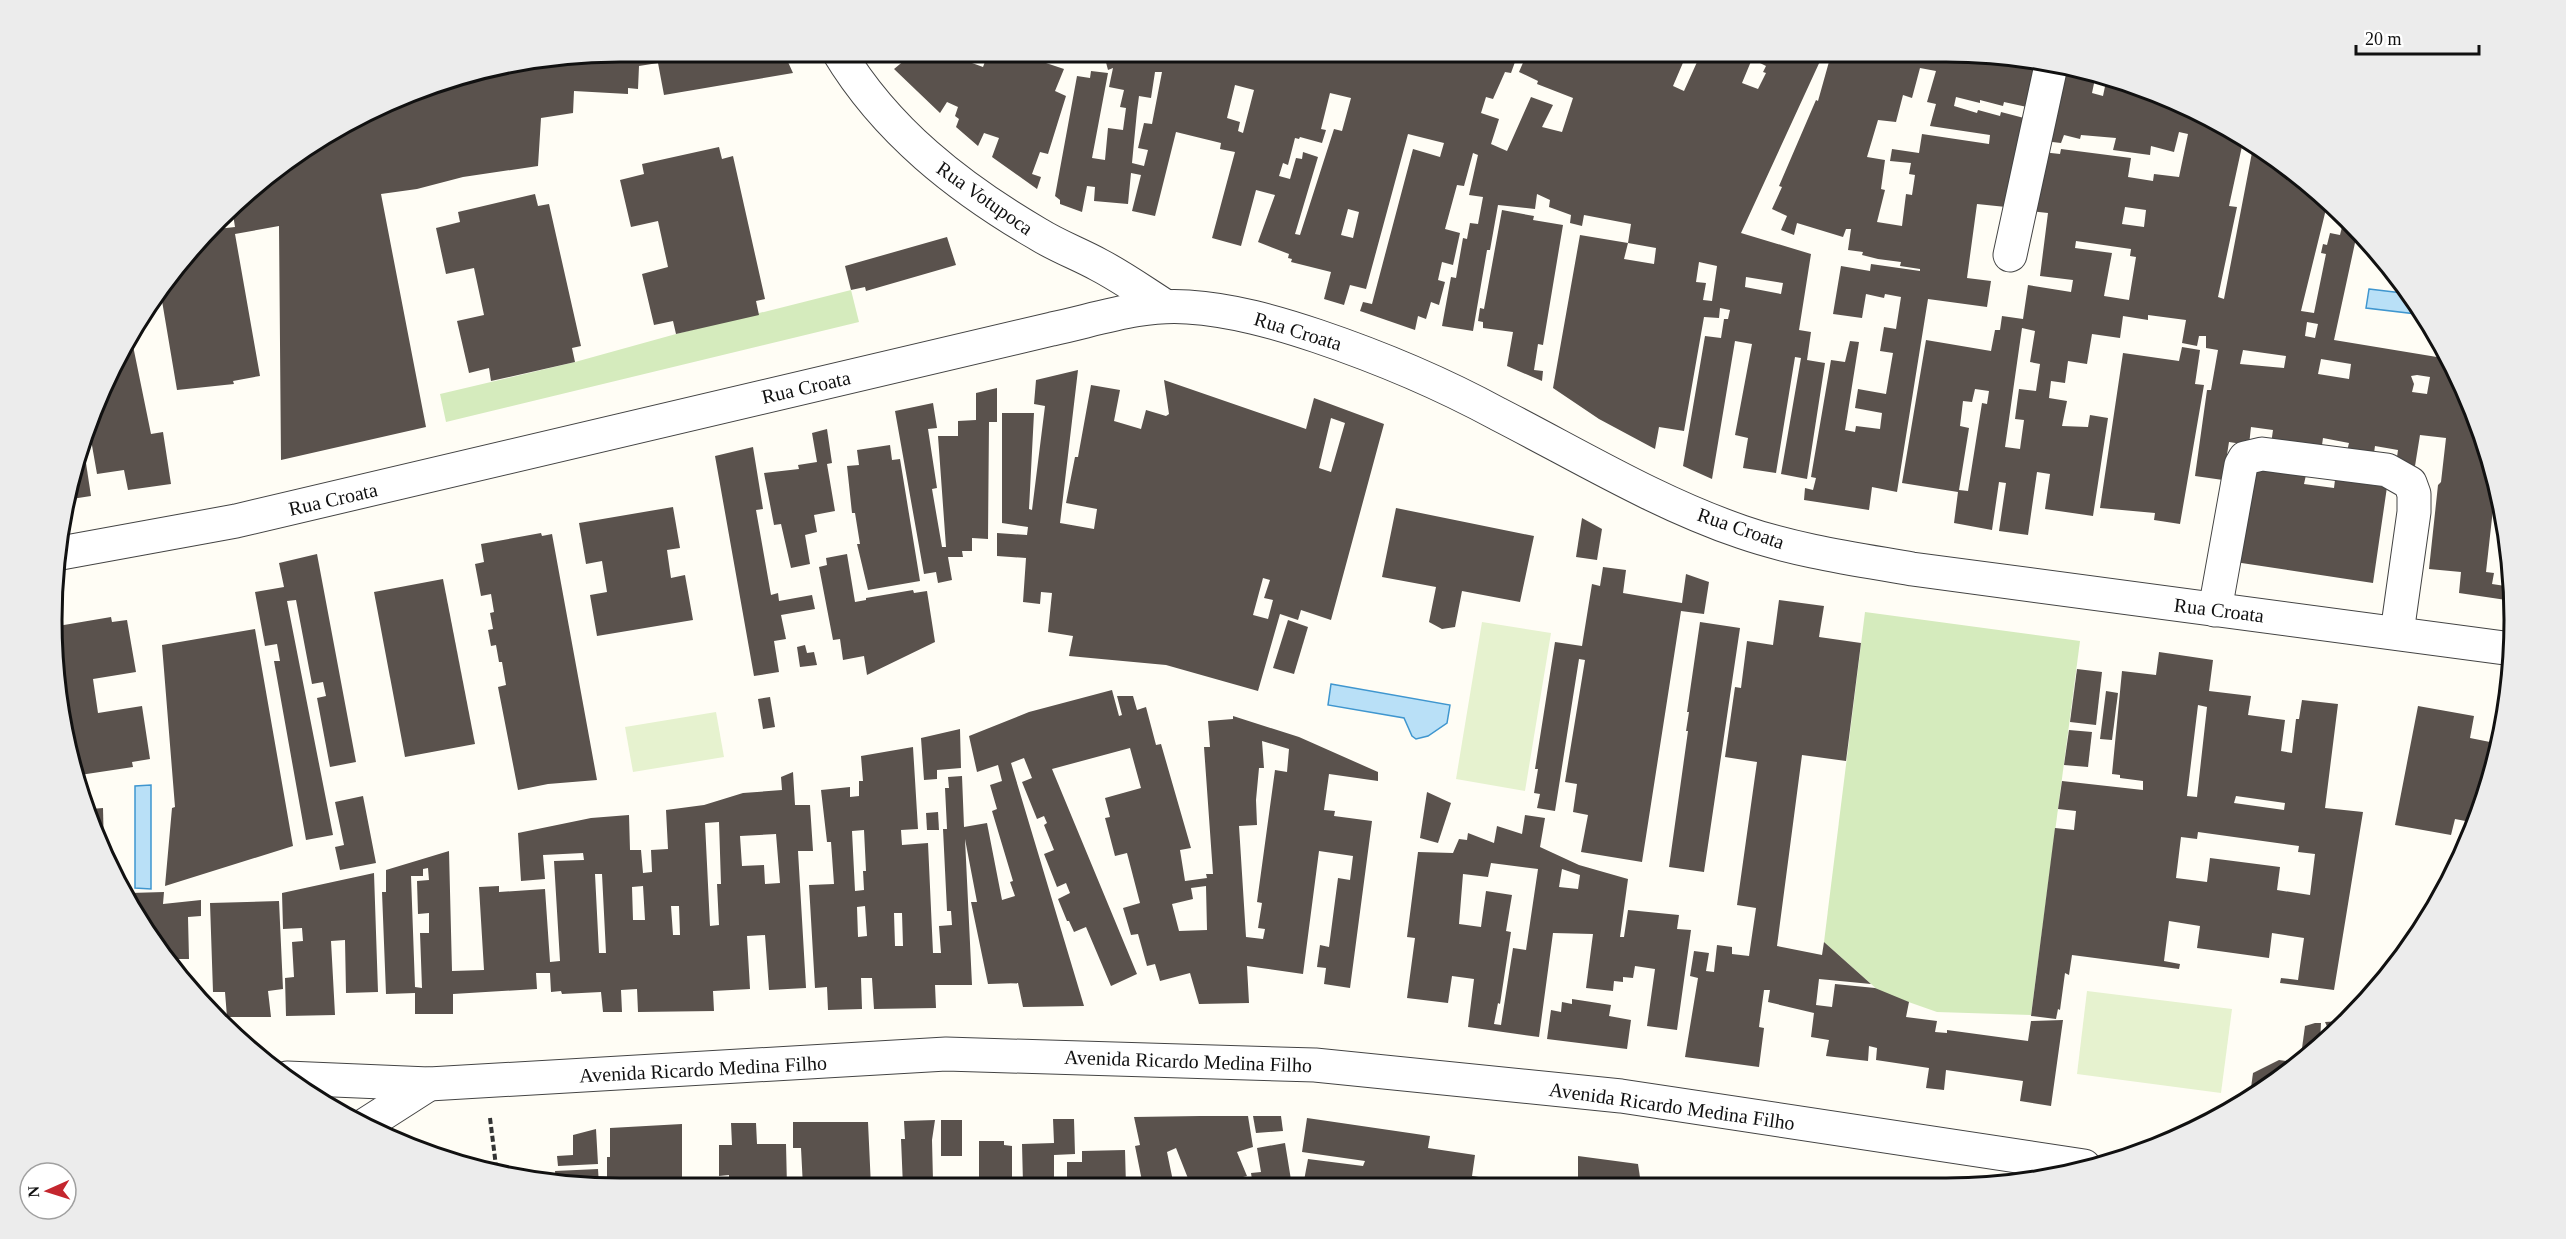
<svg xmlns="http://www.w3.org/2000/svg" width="2566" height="1239" font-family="Georgia,serif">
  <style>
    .green { fill: #d5ebbd }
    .pitch { fill: #e6f2cf }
    .water { fill: #b9e0f7; stroke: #3f96cf; stroke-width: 1.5 }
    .building { fill: #5a524d; fill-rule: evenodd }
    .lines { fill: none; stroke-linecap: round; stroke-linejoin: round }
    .minor-casing { stroke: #444; stroke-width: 35 }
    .path { stroke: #333; stroke-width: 4; stroke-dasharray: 6 3; stroke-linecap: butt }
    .minor { stroke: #fff; stroke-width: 33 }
    .labels { text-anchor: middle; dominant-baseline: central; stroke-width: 6; stroke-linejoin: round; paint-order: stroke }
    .street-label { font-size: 20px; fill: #111; stroke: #fff }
    .rim { fill: none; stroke: #111; stroke-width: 3 }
  </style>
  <rect width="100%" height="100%" fill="#fffdf5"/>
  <g class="green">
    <path d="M851,290L859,322L446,422L440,394L575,362L676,334Z"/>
    <path d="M1865,612L2080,641L2031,1015L1937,1012L1880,992L1824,942Z"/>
  </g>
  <g class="pitch">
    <path d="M1482,622L1551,633L1525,791L1456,779Z"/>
    <path d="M716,712L724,757L633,772L625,727Z"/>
    <path d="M2087,991L2232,1009L2221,1093L2077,1074Z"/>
  </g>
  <g class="water">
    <path d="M2369,289L2411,294L2425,315L2366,308Z"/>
    <path d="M1331,684L1450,705L1447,723L1428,736L1416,739L1412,736L1404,718L1328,705Z"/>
    <path d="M151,785V889L135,888V786Z"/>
  </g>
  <g class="building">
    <path d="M620,51H783L793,73L664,95L658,63L639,66L638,89L628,88V94L574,91L573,113L541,118L538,166L463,177L417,189L381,194L426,427L281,460L279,226L235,234L260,376L233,381L234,384L177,390L160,289L192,245L208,230L235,227L232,208L273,169L436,81Z"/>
    <path d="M902,51H967L976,58L972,63L983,67L989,51H1017L1016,53L1064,69L1055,91L1066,96L1048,154L1040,152L1032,174L1041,177L1037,189L992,157L999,138L984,133L978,146L956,127L959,119L955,116L958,107L947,102L940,113L894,69L905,60Z"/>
    <path d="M1065,51H1080L1079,55Z"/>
    <path d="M1103,51H1143L1144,54L1178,57L1176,51H1192L1194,58H1238L1236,51H1519L1511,73L1505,72L1493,99L1486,97L1481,113L1499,119L1491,144L1507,151L1531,97L1553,105L1542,127L1562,132L1573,98L1537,84L1538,81L1519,72L1528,51H1565L1592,63L1596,54L1590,51H1688L1673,86L1684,91L1702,51H1804L1821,59L1741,233L1811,254L1799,330L1811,332L1807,360L1825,363L1807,479L1781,474L1801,358L1795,357L1776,473L1743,468L1748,438L1735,435L1752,344L1735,341L1712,479L1683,466L1705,336L1721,338L1724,319H1728L1730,310L1720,308L1719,318L1704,317L1684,431L1659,427L1655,449L1599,419L1553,388L1580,235L1628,243L1624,259L1654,264L1656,248L1628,243L1631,224L1584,215L1582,226L1570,223L1571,215L1549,207L1550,200L1537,194L1535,209L1498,205L1490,250H1487L1473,331L1442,326L1451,277L1456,278L1463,238L1467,239L1470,223L1478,224L1483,197L1469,195L1478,155L1473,153L1464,186L1457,185L1445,229L1460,233L1453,265L1442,262L1438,280L1445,282L1439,305L1431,302L1426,319L1418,316L1415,330L1360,311L1363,302L1372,304L1413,149L1440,157L1444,143L1408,134L1366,289L1350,285L1344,305L1324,299L1331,272L1291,262L1292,259L1288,258L1289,254L1258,242L1275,195L1256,190L1241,246L1212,238L1235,152L1220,149L1221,143L1176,132L1155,216L1132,211L1141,175L1131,173L1128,204L1094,201L1095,187L1087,186L1082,212L1060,204V200L1055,196L1077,76L1090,78L1091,71L1108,73L1092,158L1105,160L1108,128L1123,130L1126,108L1120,107L1124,90L1109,87L1113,68L1108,70ZM1752,59L1766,66L1763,72L1766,73L1758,89L1742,83ZM1155,72H1162L1152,124L1144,123L1138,148L1148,150L1144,166L1132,163L1137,111L1139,96L1151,98ZM1235,85L1254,90L1243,133L1238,131L1240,122L1227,118ZM1330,93L1351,98L1342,131L1334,129L1300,235L1295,234L1318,157L1303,152L1302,159L1296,158L1290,179L1279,176L1283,163L1288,165L1295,138L1299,139L1300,137L1322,143L1326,130L1321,129ZM1348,209L1359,212L1353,238L1341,235ZM1699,262L1717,266L1712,301L1703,300L1706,283L1696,282ZM1746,277L1783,283L1781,294L1745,287Z"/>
    <path d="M1832,51H1947L2037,60L2027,107L2004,102L2003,106L1980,100V103L1956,97L1954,106L1977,113L1978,110L2000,116L2001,112L2024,118L2006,207L1977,204L1967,278L1991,281L1987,307L1928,299L1897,492L1872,487L1869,510L1804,500L1805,488L1813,490L1816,478L1811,477L1831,360L1845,362L1850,341L1859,342L1845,430L1855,432L1856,426L1880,429L1882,413L1855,408L1858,389L1886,394L1893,353L1880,351L1884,327L1896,329L1901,297L1885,294L1884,298L1866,294L1862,318L1833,314L1841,266L1870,271L1871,264L1920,271V269L1900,266L1901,262L1878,259L1862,255L1863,252L1848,250L1851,229H1846L1843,237L1797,223L1794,235L1781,230L1787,216L1772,209L1782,187L1779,186L1816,100L1818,101ZM1920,68L1936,71L1927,102L1936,104L1930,126L1990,135L1989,144L1922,134L1919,153L1892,149L1890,161L1911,163L1909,174L1915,175L1912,195L1906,194L1902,226L1877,222L1885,190L1881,189L1885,160L1867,157L1878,120L1896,122L1903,95L1912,98Z"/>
    <path d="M2063,63L2096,74L2092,93L2103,96L2107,77L2164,94L2244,137L2229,206L2237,207L2218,297L2224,299L2254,142L2328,201L2301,311L2314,313L2326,254L2321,253L2323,244L2327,245L2330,233L2340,235L2345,215L2337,213L2338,209L2349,218L2358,229L2334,340L2449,359L2472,402L2498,488L2495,510L2493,509L2486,572L2494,573L2492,584L2512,587L2513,601L2459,593L2461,572L2429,569L2438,485L2441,482L2446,438L2420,435L2415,466L2396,464L2398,450L2375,446L2373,460L2346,455L2349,443L2323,438L2321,452L2271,444L2273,430L2251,427L2249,445L2229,442L2223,480L2195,476L2207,390H2211L2218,350L2206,348V336H2199L2197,346L2182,343L2186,320L2148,315V320L2123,316L2120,338L2092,334L2087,364L2068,361L2065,383L2051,381L2049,398L2067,401L2062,426L2088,427L2090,415L2108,418L2093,516L2045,509L2050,474L2037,472L2028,535L1999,531L2006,483L1999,482L1992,530L1954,523L1958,492L1902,483L1926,340L1991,351L1995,330H2000L2002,316L2023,319L2028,285L2071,292L2073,280L2040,276L2048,213L2029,211L2042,152L2060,154L2061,149L2131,158L2128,177L2153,181L2154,174L2179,177L2188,134L2179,132L2174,152L2151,146L2150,155L2113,150L2116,138L2081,135L2080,139L2064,135L2061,143L2044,141ZM2125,207L2146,210L2144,227L2122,224ZM2076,241L2131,249L2130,256L2136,257L2129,300L2104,296L2112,253L2075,248ZM2307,322L2318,324L2315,338L2305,336ZM2022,328L2035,331L2030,362L2040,364L2036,391L2019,389L2015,419L2024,420L2020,449L2005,447ZM2243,350L2286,356L2284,368L2240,364ZM2321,359L2351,364L2349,379L2318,374ZM2417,375L2430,377L2427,394L2412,392L2414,384L2411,376ZM1975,389L1989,391L1987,404L1982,403L1968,491L1959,490L1969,428L1960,426L1963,401L1972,402Z"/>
    <path d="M719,147L722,159L733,156L765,299L756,301L759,315L676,334L673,321L654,325L642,274L668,267L658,221L631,227L620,180L644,174L642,164Z"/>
    <path d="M535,194L538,206L549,204L581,346L572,348L575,362L491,381L489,368L469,373L457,321L484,315L474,268L446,274L436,228L460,222L458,212Z"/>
    <path d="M1502,210L1534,216L1533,220L1563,225L1543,345L1538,344L1534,370L1543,371L1542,381L1507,366L1513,332L1483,328V322L1478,321L1480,308L1484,309Z"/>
    <path d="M947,237L956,265L866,291L865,287L851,290L845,266Z"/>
    <path d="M130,331L151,434L163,432L171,484L128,490L124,470L97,474L90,434Z"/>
    <path d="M2182,347L2200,350L2195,384L2204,385L2180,524L2154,520L2155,513L2100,508L2123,353L2179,361Z"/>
    <path d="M1078,370L1060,523L1094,529L1097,509L1066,503L1075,457H1078L1091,385L1120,390L1114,421L1141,429L1146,410L1166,416L1169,414L1164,380L1306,429L1314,398L1384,424L1331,620L1301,610L1298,620L1280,614L1258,691L1166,665L1069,656L1073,636L1048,632L1052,593L1041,592L1040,604L1023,602L1026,558L997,556V533L1027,535L1028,527L1002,523V413H1034L1029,509L1032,510L1045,406L1034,404L1036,380ZM1331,418L1345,423L1331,472L1319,468ZM1263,578L1270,580L1264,598L1273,600L1268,619L1253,615Z"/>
    <path d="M997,388V422H989L988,539L972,538V551H962L963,557H948L952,580L938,583L936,572L924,574L895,411L933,403L937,428L928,429L937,488L932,489L942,547H946L938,436H958V421L976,420V393Z"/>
    <path d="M827,429L832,463L827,464L835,511L814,515L817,532L805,535L810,564L791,568L781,524L774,525L764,473L799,469L798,465L817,462L812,433Z"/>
    <path d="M890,445L892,460L900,459L920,581L868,590L857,544H860L855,513H852L847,466L859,465L857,450Z"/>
    <path d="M753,447L763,509L756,510L771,595L778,593L779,601L812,595L815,609L781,615L786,639L774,641L779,672L754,676L715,456Z"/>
    <path d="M84,450L91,496L65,500Z"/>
    <path d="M2250,468L2306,475L2304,484L2334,488L2335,480L2387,487L2373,583L2235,562Z"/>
    <path d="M673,507L680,548L667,550L671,578L685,575L693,620L597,636L590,595L607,592L602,561L586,564L579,523Z"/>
    <path d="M1396,508L1534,536L1520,602L1462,591L1455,627L1442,629L1429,622L1436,587L1382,577Z"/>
    <path d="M1582,518L1602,529L1597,560L1576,557Z"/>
    <path d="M541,533L542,536L552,534L597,780L548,784L518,790L498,687L506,685L502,662H499L496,645L491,646L488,630L493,629L490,613L494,612L491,594L481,596L475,564L484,562L481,544Z"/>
    <path d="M317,554L356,762L330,767L317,698L326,696L323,682L312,684L296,600L287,601L333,835L306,840L274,661H280L277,644L265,646L255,592L284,587L279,563Z"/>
    <path d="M847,554L855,602L866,600V598L913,590L914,593L927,591L935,642L867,675L864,656L843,660L840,639L833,640L819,567L827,565L826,558Z"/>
    <path d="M1603,567L1626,570L1623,593L1682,603L1686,574L1709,582L1704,614L1681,611L1642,862L1581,852L1588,815L1573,812L1577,784L1565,782L1585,660L1579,659L1555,811L1537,808L1540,794L1534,793L1538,769H1535L1555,642L1582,646L1592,584L1600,586Z"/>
    <path d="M443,579L475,744L405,757L374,592Z"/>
    <path d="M1779,600L1824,606L1819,637L1861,643L1846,761L1802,755L1777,946L1822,955L1824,942L1871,984L1819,979L1816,1005L1832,1007L1835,984L1875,988L1909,1002L1906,1017L1937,1021L1935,1032L1947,1033V1030L2028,1041L2031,1021L2063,1020L2051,1106L2020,1101L2023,1081L1946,1070L1944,1090L1926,1088L1929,1068L1876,1060L1877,1048L1869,1046L1868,1061L1826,1056L1829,1040L1811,1037L1814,1013L1768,1002L1770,990H1764L1759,1027L1764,1028L1759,1067L1685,1057L1698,978L1690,976L1694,951L1709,953L1706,971L1714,972L1717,945L1732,947V954L1749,956L1756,908L1737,905L1757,762L1725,757L1735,687L1741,688L1747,641L1773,645Z"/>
    <path d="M111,617L112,622L127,620L136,672L93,679L98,713L142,706L150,759L132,762L133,767L80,775L56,694L58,626Z"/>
    <path d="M1288,620L1308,627L1294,674L1273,668Z"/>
    <path d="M1700,622L1740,628L1704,872L1669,867L1688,731H1686L1689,712H1687Z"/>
    <path d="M255,629L293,846L165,886L172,808L175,807L162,645Z"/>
    <path d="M805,645L807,653L814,652L817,665L800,667L797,647Z"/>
    <path d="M2159,652L2213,660L2209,691L2251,696L2248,715L2285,720L2281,751L2292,753L2296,719H2299L2302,700L2338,704L2325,808L2363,812L2334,990L2280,983L2281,978L2298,980L2304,938L2272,933L2269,958L2197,948L2200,926L2169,921L2164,961L2180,964L2179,969L2072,955L2069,975L2065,973L2060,1010L2058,1009L2056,1019L2031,1016L2055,828L2074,830L2076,811L2058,809L2062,781L2143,790V781L2120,778V775L2112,774L2122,671L2156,675ZM2198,705L2207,707L2197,797L2187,796ZM2236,796L2285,803L2284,810L2234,803ZM2198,832L2299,846L2298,852L2315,854L2310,895L2277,890L2280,867L2210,858L2207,882L2176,878L2181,837L2197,839Z"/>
    <path d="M2077,669L2102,672L2096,725L2070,722Z"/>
    <path d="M1112,690L1119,716L1122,715L1117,696H1133L1137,710L1146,707L1156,745L1161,744L1191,848L1180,850L1185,881L1207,878L1206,874H1213L1204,747H1210L1208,721L1233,719V716L1299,737L1378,772V781L1329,774L1324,810L1335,811L1334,816L1372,821L1350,988L1324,984L1326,968L1317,967L1320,945L1329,947L1338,878L1350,880L1353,856L1319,851L1303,974L1247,966L1249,1003L1199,1004L1190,973L1160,981L1155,964L1147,966L1138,934L1131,935L1123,908L1140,903L1127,853L1115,856L1105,818L1110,817L1105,798L1141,788L1130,748L1052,769L1137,974L1111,986L1086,927L1074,932L1069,921H1067L1058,899L1070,893L1066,883L1057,887L1044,854L1054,850L1044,825L1047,823L1044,816L1037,819L1022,782L1032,778L1024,758L1011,763L1084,1006L1023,1007L1018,983L988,984L971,902H977L965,839L972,985H935L936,1008L874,1009L872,978H861L862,1009L828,1010L827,987L815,988L809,885L834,884L831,842H827L821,790L850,787V797L859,796V781H863L861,756L913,747L918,829L901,830L902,845L928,843L933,953H941L939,926L952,925L951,911H947L943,829H947L945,788H949L948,777L962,776L964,827L987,823L1002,900L1015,896L1010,882L1013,881L992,811L997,809L990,785L1002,781L998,765L977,772L969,736L1029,712ZM1262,741L1289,749L1287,772L1275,770L1257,902L1262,903L1258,928L1265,929L1263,939L1246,937L1239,826L1257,825L1256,800L1259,768H1264ZM864,830L866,871H863L864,890L855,891L852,831ZM1206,886L1207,930L1179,931L1172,904L1193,899L1191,888ZM865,906L867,936L858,937L857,907ZM894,913H902L903,946H895Z"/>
    <path d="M2106,691L2118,693L2112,740L2100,739Z"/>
    <path d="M770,697L775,727L763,729L758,699Z"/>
    <path d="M2418,706L2474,716L2470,738L2500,744L2476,823L2455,819L2451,835L2395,825Z"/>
    <path d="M960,729L961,768L937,770V779L924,780L921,738Z"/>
    <path d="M2069,730L2092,732L2088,767L2064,765Z"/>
    <path d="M793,772L795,805H810L813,851H798L806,988L769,990L765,935L747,936L750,989L713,991L714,1011L638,1012L637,989L621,990L622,1012H603L601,992L562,994L561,991L551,992L550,973H536L537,989L453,994V1014H415V993L386,994L382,892H386V870L449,851L452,971L484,970L479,887L499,886V892L545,889L550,962L560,961L554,861L584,860L583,853L543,855L545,879L521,881L518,833L591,818L629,815L630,850H641L643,873L652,872L651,850L668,849L666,810L704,805L743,793L782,790L781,777ZM719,822L721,884H717L719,925L710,926L705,823ZM776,834L780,883L765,884L764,865L742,866L740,836ZM428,868L429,880L417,881L418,914L429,913V933H420L422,988L415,987L411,876H423V869ZM595,874H602L606,953H599ZM643,886L645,920H633L632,887ZM671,906H679L680,935H673Z"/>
    <path d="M1427,792L1451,803L1438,843L1420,838Z"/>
    <path d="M363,796L376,863L340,870L335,847L344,845L335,802Z"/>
    <path d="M103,808L104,851L91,809Z"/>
    <path d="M938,812L939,830H927L926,813Z"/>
    <path d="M1525,815L1545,818L1540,847L1579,865L1628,879L1620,937H1624L1628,910L1679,915L1677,929L1691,930L1677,1030L1647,1026L1655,969L1635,966L1633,978L1623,977V982L1614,981L1613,991L1586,988L1593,934L1553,933L1539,1037L1468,1027L1474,979L1452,976L1448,1003L1407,998L1415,938L1407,937L1418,852L1453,853L1459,839L1467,840L1468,833L1494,843L1497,826L1522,834ZM1491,863L1538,869L1526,950L1513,948L1501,1025L1494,1024L1498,1003L1500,1004L1511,932L1506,931L1512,895L1486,891L1481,927L1459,924L1463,874L1488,877ZM1562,869L1580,875L1578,889L1559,887Z"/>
    <path d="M374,873L378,992L346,993L345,940L331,941L335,1015L286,1016L285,978L294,977L292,942L303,941L302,928L283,929L282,893Z"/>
    <path d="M164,892L163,904L201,900V916L188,917L189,959H173L130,900V893Z"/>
    <path d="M279,901L283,989L268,991L271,1017H227L225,992H213L210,903Z"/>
    <path d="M1572,999L1611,1005L1609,1016L1631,1020L1627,1049L1547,1039L1551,1010L1561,1012L1562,1002L1572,1004Z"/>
    <path d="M2342,1021L2330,1033L2325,1022Z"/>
    <path d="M2315,1023H2321L2320,1043L2300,1063L2305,1026Z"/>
    <path d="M2279,1060L2300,1063L2293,1070L2250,1095L2253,1073Z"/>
    <path d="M1200,1116H1248L1253,1147L1237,1152L1247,1176L1223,1182L1225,1186H1191L1176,1148L1167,1152L1174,1186H1143L1135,1146L1140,1145L1134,1117Z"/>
    <path d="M1253,1116H1281L1283,1131L1256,1133Z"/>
    <path d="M1307,1118L1430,1136L1428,1148L1475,1155L1472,1176L1493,1179L1492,1185L1303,1186L1308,1159L1363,1166L1365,1161L1302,1152Z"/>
    <path d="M1053,1119H1074L1075,1154L1054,1155V1186L1018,1187V1183L1023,1184L1022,1144L1054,1143Z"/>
    <path d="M935,1120L932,1140L933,1181L947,1180V1177H979V1141H1004V1145L1012,1146V1187H903L901,1139H905L904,1121Z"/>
    <rect x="941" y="1120" width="21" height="36"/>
    <path d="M793,1122H868L871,1187H803L801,1148H793Z"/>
    <path d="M731,1123H756L757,1144H786L787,1187L729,1188V1175L719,1176V1145H732Z"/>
    <path d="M682,1124V1188L607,1187V1157H610V1128Z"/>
    <path d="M596,1129L598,1164L558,1166L557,1156L573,1155V1135Z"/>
    <path d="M1285,1143L1292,1186H1253L1251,1173L1261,1172L1257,1148Z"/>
    <path d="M1125,1150L1126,1186H1073V1178H1067V1162H1082V1151Z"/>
    <path d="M1578,1156L1638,1164L1641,1184L1578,1185Z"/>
    <path d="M473,1157L475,1167L457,1162Z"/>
    <path d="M598,1169L599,1186L556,1182L555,1171Z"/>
  </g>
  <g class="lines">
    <g class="minor-casing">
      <g id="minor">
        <path d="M838,51C886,131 959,188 1038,234C1057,246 1079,254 1099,265C1122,277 1143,292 1165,306"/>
        <path d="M2010,255L2052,61"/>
        <path d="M61,553L236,521L1052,329C1095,320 1143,303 1188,307C1233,310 1275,322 1317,336C1379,357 1441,383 1498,414C1578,455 1657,503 1742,532C1797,551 1855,559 1912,569L2512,649"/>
        <path d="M2215,610L2241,465L2245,458L2262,454L2387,470L2410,483L2414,494V512L2397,633"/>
        <path d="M287,1078L429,1084L946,1054L1315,1065L1621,1096L2084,1166"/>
        <path d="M365,1125L429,1084"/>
      </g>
    </g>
    <path class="path" d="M490,1118L497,1174"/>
    <use href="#minor" class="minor"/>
  </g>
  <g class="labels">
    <g class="street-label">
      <text transform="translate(985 198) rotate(35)">Rua Votupoca</text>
      <text transform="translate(1298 331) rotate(17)">Rua Croata</text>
      <text transform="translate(806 387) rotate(-13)">Rua Croata</text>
      <text transform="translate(333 499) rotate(-13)">Rua Croata</text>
      <text transform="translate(1741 528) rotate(19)">Rua Croata</text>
      <text transform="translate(2219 610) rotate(7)">Rua Croata</text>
      <text transform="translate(1188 1061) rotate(2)">Avenida Ricardo Medina Filho</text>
      <text transform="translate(703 1069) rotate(-3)">Avenida Ricardo Medina Filho</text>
      <text transform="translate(1672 1106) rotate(8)">Avenida Ricardo Medina Filho</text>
    </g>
  </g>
  <path d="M0 0H2566V1239H0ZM620 62H1946A558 558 0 0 1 2504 620V620A558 558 0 0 1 1946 1178H620A558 558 0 0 1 62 620V620A558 558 0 0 1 620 62Z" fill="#ececec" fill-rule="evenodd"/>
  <path class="rim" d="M620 62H1946A558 558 0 0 1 2504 620V620A558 558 0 0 1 1946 1178H620A558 558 0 0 1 62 620V620A558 558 0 0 1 620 62Z"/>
  <g transform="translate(48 1191) rotate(267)"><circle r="28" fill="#ffffff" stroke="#a0a0a0" stroke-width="1.5"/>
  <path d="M0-4.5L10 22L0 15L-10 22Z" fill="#c4262e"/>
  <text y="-9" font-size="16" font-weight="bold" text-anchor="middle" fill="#111111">N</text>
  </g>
  <path d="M2356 45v9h123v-9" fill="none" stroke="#111111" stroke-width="3"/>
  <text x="2365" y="45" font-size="18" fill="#111111" stroke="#ffffff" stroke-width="4.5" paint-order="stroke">20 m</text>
</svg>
